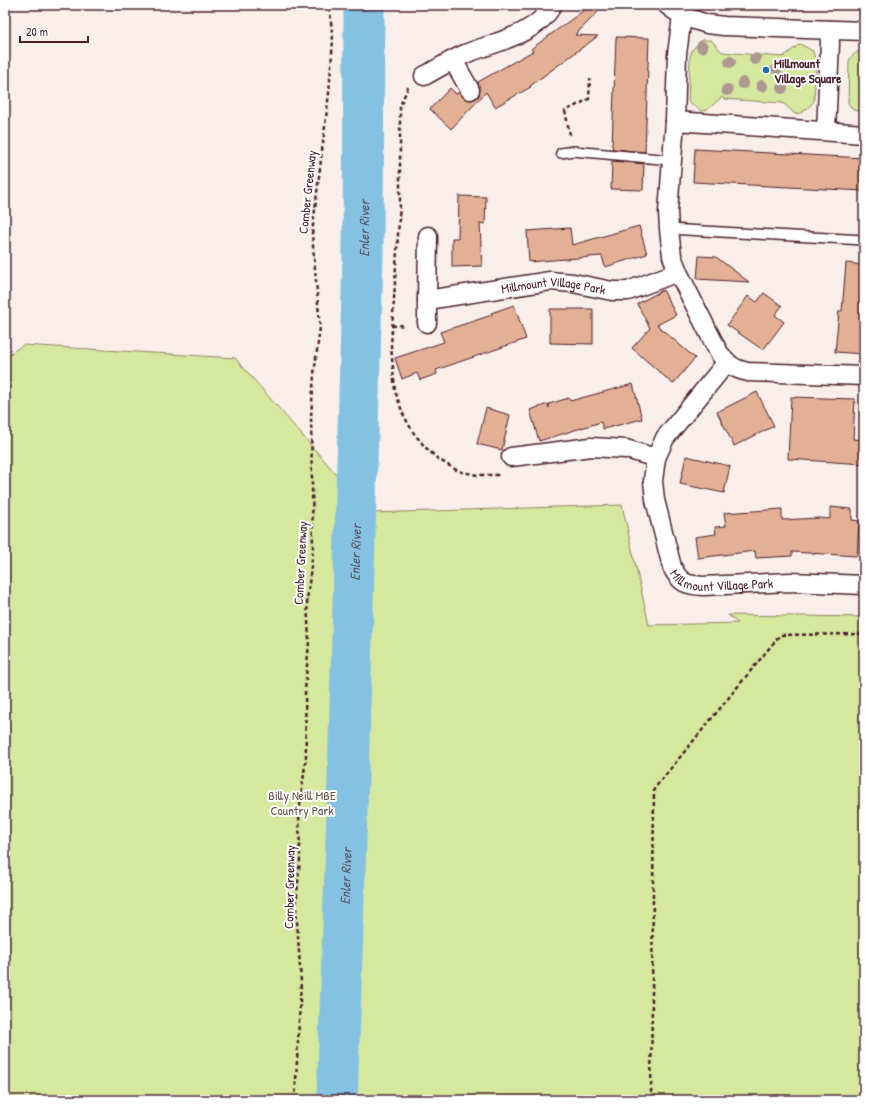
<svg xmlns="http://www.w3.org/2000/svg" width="869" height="1105" font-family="'Patrick Hand',sans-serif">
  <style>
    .green { fill: #d5e89d; stroke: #908464 }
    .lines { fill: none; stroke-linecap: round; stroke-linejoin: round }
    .river { stroke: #84c1e3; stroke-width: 41 }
    .building { fill: #e3b096; stroke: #4a1f2b }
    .lane-casing { stroke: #4a1f2b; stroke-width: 12 }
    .street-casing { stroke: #4a1f2b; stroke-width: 21 }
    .path { stroke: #4a1f2b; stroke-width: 2.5; stroke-dasharray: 4 3; stroke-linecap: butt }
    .lane { stroke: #fff; stroke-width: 9 }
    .street { stroke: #fff; stroke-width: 18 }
    .tree { fill: #ac9891 }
    .poi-dot { fill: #1f6fb2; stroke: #fff; stroke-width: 1.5 }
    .labels { text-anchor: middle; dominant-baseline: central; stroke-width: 4; stroke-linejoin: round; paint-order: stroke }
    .poi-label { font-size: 13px; font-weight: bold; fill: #4a1f2b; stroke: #fff; text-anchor: start }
    .street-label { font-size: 13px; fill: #4a1f2b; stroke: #fff }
    .park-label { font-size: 13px; fill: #6d5148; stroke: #fff }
    .water-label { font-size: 14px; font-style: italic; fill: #5e586b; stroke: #fff }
  </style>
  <rect width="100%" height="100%" fill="#f9efea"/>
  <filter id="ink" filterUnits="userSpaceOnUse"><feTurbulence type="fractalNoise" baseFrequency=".025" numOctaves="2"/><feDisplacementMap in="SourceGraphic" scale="8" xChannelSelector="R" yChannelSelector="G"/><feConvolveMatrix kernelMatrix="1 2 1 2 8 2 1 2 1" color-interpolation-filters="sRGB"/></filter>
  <g filter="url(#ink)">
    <g class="green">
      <path d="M701,40H711L722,52L783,57L800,44L813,51L816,64L814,101L808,108L801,113L795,114L783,103L724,99L722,97L707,110L701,111L688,101L690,57L692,50Z"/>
      <path d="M864,49V112L853,110L848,103L849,61C852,54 857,52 864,49Z"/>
      <path d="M23,345L235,358L370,513L622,505L649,625L738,623L728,615L864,617V1100H5V357Z"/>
    </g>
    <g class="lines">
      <path class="river" id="s1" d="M337,1100L347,811L363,256L364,5"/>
    </g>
    <g class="building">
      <path d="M591,5L598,12L575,35L598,36L530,86L531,87L495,107L486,92L451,129L430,109L450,88L456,94L459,92L465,99L470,100L475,99L479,96L480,90L478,82L533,51L531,49Z"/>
      <path d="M616,37L649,38L645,152L613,149L612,146Z"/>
      <path d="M695,149L864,158V191L693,182Z"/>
      <path d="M612,161L644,164L643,190L611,189Z"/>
      <path d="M459,196L486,197L485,224L480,223L482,266L452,267V238H458Z"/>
      <path d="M639,226L647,254L605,267L602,256L529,262L527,231L570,228L572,245Z"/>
      <path d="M699,256L716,257L749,282L697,279Z"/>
      <path d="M846,263L864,265V354L835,352L839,311H842Z"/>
      <path d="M663,290L676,315L657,325L695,358L673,384L632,348L650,328L637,304Z"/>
      <path d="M764,293L782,306L775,315L784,322L763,350L727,325L748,296L757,302Z"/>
      <path d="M514,305L526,339L436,370L437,374L420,380L417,373L402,379L395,358L444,342L440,332L492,315L491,313Z"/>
      <path d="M550,309H593V344L550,343Z"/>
      <path d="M633,384L642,419L603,429L601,422L539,441L530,410L548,404L549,408V404L569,398L570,401Z"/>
      <path d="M757,392L774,426L734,446L717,412Z"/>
      <path d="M791,397L855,399L853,439L864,440V464L788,459Z"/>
      <path d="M486,408L510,415L502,450L477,444Z"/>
      <path d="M686,456L730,466L724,493L680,484Z"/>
      <path d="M830,507L852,509V520L859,521L857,556L792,552V556L756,558L755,551L698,558L695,537L716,534L715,527L726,526L724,513L782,509V520L819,518L830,519Z"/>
    </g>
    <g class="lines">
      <g class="lane-casing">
        <g id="lane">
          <path d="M561,153L573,151L671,160"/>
          <path d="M669,229L864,240"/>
        </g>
      </g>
      <g class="street-casing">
        <g id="street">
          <path d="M667,5L682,16L707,24L724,26L864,31"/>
          <path d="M682,16L677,54L675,121L668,212L669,229L672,256L678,272L719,353C728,364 733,369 748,372L864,376"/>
          <path d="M453,60L470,90"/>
          <path d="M424,76C437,69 451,60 465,54C492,43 539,34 552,5"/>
          <path d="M675,121L864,134"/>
          <path d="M826,131L830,43L829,30"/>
          <path id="s2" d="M428,236L427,300L550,281L573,283L612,291H628L678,272"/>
          <path d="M427,323V300"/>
          <path id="s3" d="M727,362L665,438L656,458L653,481L655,500L672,567C680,583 686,585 703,586L791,582L864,585"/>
          <path d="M511,457L591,447L626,449L656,458"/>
        </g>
      </g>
      <g class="path">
        <path d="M408,87L400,106V203L391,346L395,391L403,414L413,432L425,447L438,459L458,471L477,475H499"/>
        <path d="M570,135L565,111L589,99L590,79"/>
        <path d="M392,326L406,325"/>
        <path d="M295,1100L301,982L296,906L300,859L299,813L306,757L305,690L309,642L307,600L313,550L311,417L314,374L320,327L312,234L329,93L333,40L329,5"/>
        <path d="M651,1100L654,789L780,635L864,634"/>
      </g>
      <use href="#lane" class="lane"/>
      <use href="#street" class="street"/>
    </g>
    <g class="tree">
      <circle cx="702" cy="47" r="6"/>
      <circle cx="755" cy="59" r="6"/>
      <circle cx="730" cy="62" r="6"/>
      <circle cx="777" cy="69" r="6"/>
      <circle cx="743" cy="83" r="6"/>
      <circle cx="762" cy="86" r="6"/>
      <circle cx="782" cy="88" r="6"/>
      <circle cx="727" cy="90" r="6"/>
    </g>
  </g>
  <circle class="poi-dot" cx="766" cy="70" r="4"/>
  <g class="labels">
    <g class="poi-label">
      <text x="774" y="63">Millmount<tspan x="774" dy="15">Village Square</tspan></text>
    </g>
    <g class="street-label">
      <text transform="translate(307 192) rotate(-84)">Comber Greenway</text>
      <text stroke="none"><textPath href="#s2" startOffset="192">Millmount Village Park</textPath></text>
      <text transform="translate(300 563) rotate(-87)">Comber Greenway</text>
      <text stroke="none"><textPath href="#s3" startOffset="288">Millmount Village Park</textPath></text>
      <text transform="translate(289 887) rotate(-89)">Comber Greenway</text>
    </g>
    <g class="park-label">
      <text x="302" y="795">Billy Neill MBE<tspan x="302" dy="15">Country Park</tspan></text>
    </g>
    <g class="water-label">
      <text stroke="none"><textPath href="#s1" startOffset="872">Enler River</textPath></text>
      <text stroke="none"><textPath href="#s1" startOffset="548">Enler River</textPath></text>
      <text stroke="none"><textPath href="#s1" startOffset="224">Enler River</textPath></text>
    </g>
  </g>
  <rect width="869" height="1105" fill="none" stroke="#fff" stroke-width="20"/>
  <rect x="10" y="10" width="849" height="1085" fill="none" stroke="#4a1f2b" stroke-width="1.5" filter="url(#ink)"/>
  <path d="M20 36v6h68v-6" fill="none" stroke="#4a1f2b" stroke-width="2"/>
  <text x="26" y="36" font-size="12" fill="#4a1f2b" stroke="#ffffff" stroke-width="3" paint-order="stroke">20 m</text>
</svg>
